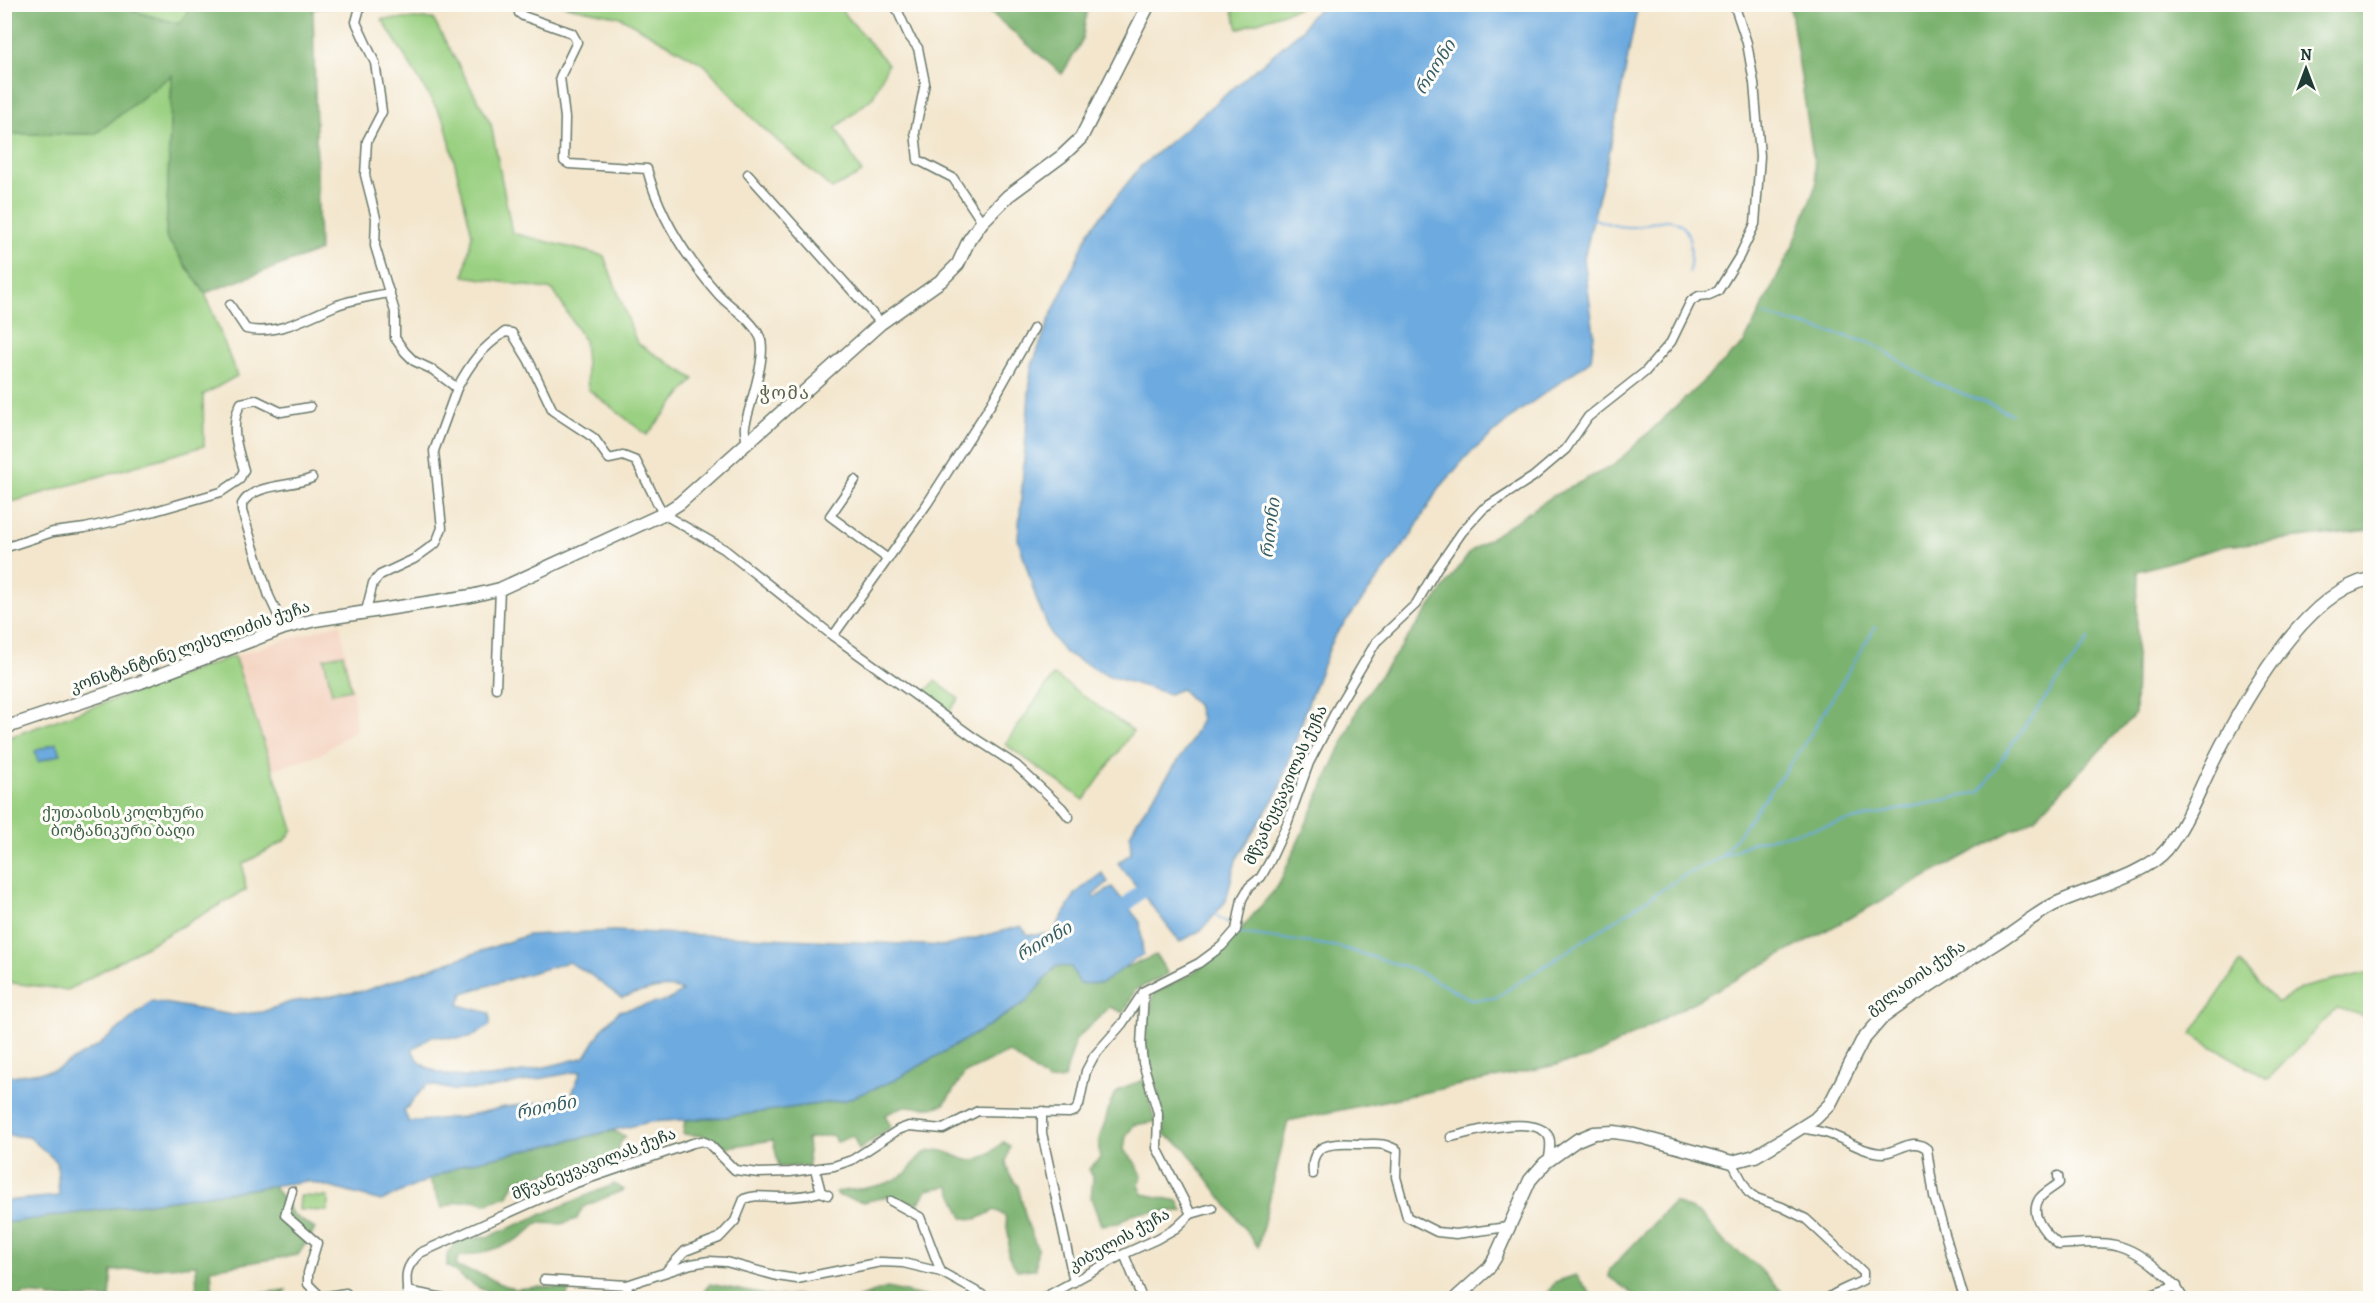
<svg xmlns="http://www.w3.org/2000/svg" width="2375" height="1303" font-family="Alegreya,'Noto Serif Georgian',serif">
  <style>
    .built { fill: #f4d3c0 }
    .green { fill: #9ad081; stroke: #5c865a; stroke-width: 1.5 }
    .forest { fill: #7bb26f; stroke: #4d7852; stroke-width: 1.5 }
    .water { fill: #6daadf; stroke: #46748a; stroke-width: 1.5; fill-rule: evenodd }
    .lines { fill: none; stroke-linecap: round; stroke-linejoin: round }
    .stream { stroke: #6daadf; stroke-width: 2 }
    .river { stroke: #6daadf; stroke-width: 14 }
    .street-casing { stroke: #69786a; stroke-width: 11 }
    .secondary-casing { stroke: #69786a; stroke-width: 15 }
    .street { stroke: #fff; stroke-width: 8 }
    .secondary { stroke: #fff; stroke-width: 12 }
    .labels { text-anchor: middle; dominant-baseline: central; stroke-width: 6; stroke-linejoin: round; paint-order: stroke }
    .street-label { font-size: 16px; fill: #1f3d34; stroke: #fdfcf7 }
    .park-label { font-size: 16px; fill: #3e6247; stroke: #fdfcf7 }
    .water-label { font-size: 18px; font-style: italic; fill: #365e67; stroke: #fdfcf7 }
    .neighbourhood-label { font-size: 18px; letter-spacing: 1.5px; fill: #5c624c; stroke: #fdfcf7 }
  </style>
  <rect width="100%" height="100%" fill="#fdfcf7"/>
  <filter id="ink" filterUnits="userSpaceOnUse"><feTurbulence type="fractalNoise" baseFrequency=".0167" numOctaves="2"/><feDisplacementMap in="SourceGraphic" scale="12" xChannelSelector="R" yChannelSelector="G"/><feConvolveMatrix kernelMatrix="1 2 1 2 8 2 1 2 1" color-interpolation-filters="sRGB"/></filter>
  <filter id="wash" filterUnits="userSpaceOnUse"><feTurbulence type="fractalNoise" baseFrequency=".008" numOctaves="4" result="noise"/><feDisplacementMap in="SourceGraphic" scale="24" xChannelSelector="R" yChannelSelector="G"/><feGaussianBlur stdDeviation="1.35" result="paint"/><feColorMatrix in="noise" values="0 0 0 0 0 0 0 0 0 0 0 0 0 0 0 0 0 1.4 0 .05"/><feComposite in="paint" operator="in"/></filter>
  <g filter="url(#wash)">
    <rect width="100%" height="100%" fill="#f3e6cd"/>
    <path class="built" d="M340,623L353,692L356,730L319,755L273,769L234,656Z"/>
    <g class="green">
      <path d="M1231,4H1306V5L1238,29Z"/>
      <path d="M130,5H192L180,24L129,10Z"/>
      <path d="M562,5H837L888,64L873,97L836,128L862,173L832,189L752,118L705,65L620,17Z"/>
      <path d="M382,19H433L491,124L512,233L604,256L637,343L694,379L647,435L588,389L584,340L553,290L464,276L472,234L445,122Z"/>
      <path d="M172,74L166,237L205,293L237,376L203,395L204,446L5,504V134H95Z"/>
      <path d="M343,654L351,689L332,693L324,658Z"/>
      <path d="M234,656L293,829L286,840L243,864L246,890L68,990L5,982L4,739Z"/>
      <path d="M1054,675L1133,731L1084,800L1005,744Z"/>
      <path d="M935,681L959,699L947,714L923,695Z"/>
      <path d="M2240,963L2277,1003L2302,988L2370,972V1018L2337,1008L2268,1079L2191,1034Z"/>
      <path d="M300,1196L328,1197V1211L299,1210Z"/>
    </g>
    <g class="forest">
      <path d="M5,4L130,5L129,10L179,24L192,5H349L313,9L319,251L205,293L166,237L172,75L95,134H5Z"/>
      <path d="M982,5H1088L1082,41L1062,74Z"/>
      <path d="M1790,5H2370V530L2225,546L2138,571L2135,714L2035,818L1590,1058L1288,1121L1258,1247L1184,1147L1165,1135L1160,1103L1145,1043L1153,994L1191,974L1223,950L1278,886L1361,702L1471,551L1553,496L1614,465L1744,343L1793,246L1817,182Z"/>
      <path d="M1156,955L1168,974L1135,990L1124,1013L1110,1007L1076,1039L1064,1079L1048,1081L1009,1052L965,1073L944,1104L932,1108L904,1106L885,1115L891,1127L859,1150L853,1136L837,1142L832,1135L807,1139L809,1166L779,1167L773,1140L721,1148L704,1136L683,1134L685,1120L726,1117L846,1100L982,1030L1026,1002L1056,966H1071L1102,983L1120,970Z"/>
      <path d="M1144,1080L1155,1122L1134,1125L1126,1136L1124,1150L1134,1161L1142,1175L1139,1185L1143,1194L1178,1201L1183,1211L1134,1213L1119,1223L1101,1225L1091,1198L1093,1178L1089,1169L1100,1158C1097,1141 1099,1137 1105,1122C1109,1110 1108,1101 1118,1091C1123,1086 1136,1083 1144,1080Z"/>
      <path d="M613,1131L625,1136L619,1145V1163L593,1170L558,1171L515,1181L508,1196L485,1204L474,1200L454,1203L442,1208L429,1179L464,1164Z"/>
      <path d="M1003,1142L1010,1146L1006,1162L1009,1174L1018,1186L1027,1222L1037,1248L1036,1269L1017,1270L1008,1255L1009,1238L1005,1216L995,1210L977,1219L963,1218L949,1186L927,1190L918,1204L889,1196L864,1202L839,1196L836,1192C862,1188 887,1188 907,1172C915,1165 916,1156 927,1152C959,1142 961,1182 1003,1142Z"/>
      <path d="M614,1184L624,1190L583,1207L577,1219L562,1224L537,1223C520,1245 484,1253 458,1257L456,1267L484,1275L498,1283L515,1289L538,1287L570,1288L566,1298C533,1299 500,1302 470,1283C462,1277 455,1271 447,1266V1255L453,1245L463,1240L490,1236Z"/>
      <path d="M274,1186L293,1215L315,1229L298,1255L211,1269L213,1298H197L196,1265L112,1271L110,1298H49L48,1296L22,1294L21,1298H5L4,1223Z"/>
      <path d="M1674,1202L1701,1214L1725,1243L1753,1262L1788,1298H1639L1609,1277L1610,1269Z"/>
      <path d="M1576,1275L1594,1298H1545L1555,1282Z"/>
      <path d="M710,1284L775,1297L794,1295L822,1298H713L701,1294Z"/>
      <path d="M887,1288L932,1298H857Z"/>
      <path d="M286,1290L279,1298H226Z"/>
    </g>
    <g class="water">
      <path d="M1327,5H1638L1609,154L1584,258L1594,334L1591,360L1517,413L1467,456L1437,491L1410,537L1334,637L1310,698L1279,790L1236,860L1226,901L1203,929L1180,942L1118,863L1131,853L1130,835L1138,819L1189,745L1201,719L1197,705L1181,689L1169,694L1109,676L1065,653L1052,636L1037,601L1018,539L1031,368L1052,313L1090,230L1140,167L1302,30L1310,16Z"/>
      <path d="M57,743L61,754L38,762L35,751Z"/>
      <path d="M1102,873L1108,882L1093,895L1095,898L1112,887L1140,922L1143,954L1102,983L1080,984L1071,967L1056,966L1026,1002L982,1030L895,1080L846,1100L726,1117L650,1122L464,1164L381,1201L307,1181L5,1223V1201L59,1196L57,1162L29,1137L5,1135V1077L55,1070L98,1046L152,1001L233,1015L262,1012L290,1002L364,991L528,935L613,931L945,946L1021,926L1028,935L1052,934L1076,893ZM568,962L588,973L621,998C640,993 664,982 682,991L669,1000L619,1011L602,1029L585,1057C540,1068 466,1092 423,1065C419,1062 415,1055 412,1050L432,1036C461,1038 464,1044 490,1025V1013L459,1005L463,993ZM581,1071L572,1094L539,1103L504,1107L462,1117L409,1122L404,1111L427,1084L453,1090H480Z"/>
    </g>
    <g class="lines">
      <g class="stream">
        <path d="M1591,218C1604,222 1618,228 1632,227C1643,227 1658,219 1668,220C1694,222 1692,253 1689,272"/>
        <path d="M1764,315L1871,343L1930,380L2012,414"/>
        <path d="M1722,856L1803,747L1875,627"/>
        <path d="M1213,913L1228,923"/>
        <path d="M1240,933L1339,947L1413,969L1472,1000L1495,998L1683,876L1753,842L1980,792L2019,734L2089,639"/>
      </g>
      <path class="river" d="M1113,917L1140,892L1158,887"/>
    </g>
  </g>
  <g filter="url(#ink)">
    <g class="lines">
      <g class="street-casing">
        <g id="street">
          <path d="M361,4L356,22L375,63L379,89L382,112L367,141L365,175L376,218L375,246L395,312V338L405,352L414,361L433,370L457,388L434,451L442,528L436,543L414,559L380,575L373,583L366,611"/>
          <path d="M521,4L519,13L523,16L572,33L577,42L560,77L565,118L564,161L569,164L647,169C659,215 687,259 719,295C732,309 751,318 760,337C768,355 749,406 745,426C744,431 746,438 747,444"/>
          <path d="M895,5L909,36L918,48L925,83L915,132L918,160L953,178L982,222"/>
          <path d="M748,174L881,323"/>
          <path d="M230,305L246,329C277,336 308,317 335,306C352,299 372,296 390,293"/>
          <path d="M457,388C471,362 481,349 505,332L512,333L529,361L553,411L594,438L609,459L623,456L636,461L663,514L724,549L833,636L973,737L1016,765L1062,808L1069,817"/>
          <path d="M855,480L830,516L888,559"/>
          <path d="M4,548L53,532L85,528L141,515L221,492L239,480L244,470C237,448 229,424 241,403L256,400L281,412L310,407"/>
          <path d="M284,628L269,596L242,511V504C253,483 293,487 312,478"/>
          <path d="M833,636L927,504L991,404L1034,328"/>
          <path d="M496,688L500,589"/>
          <path d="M1144,992L1141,1045L1143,1063L1158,1113L1157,1148L1191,1214"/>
          <path d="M1042,1111V1133L1074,1282"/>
          <path d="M1801,1128C1810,1130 1820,1131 1829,1134C1847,1140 1864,1153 1883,1153C1899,1152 1913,1136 1927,1149L1934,1197L1964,1298"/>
          <path d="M1451,1137C1472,1132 1537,1113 1549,1137C1552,1144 1549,1153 1549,1160"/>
          <path d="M1732,1162L1748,1192L1756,1198L1782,1207L1806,1219L1863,1272V1280C1850,1287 1839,1290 1828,1298"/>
          <path d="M815,1169L821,1192L828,1195"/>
          <path d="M1313,1174C1309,1141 1335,1143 1359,1144C1377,1145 1379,1141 1397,1150L1396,1177L1407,1217L1437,1232L1456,1234L1507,1227"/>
          <path d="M2058,1176L2059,1183C2053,1188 2043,1193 2039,1199C2028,1217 2047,1235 2059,1245C2104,1242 2123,1238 2159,1270C2170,1279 2177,1286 2183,1298"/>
          <path d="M292,1191L285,1215L317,1243L308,1273V1284L321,1297L346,1293L350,1298"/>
          <path d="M891,1201L920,1217L941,1272"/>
          <path d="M1124,1254L1142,1298"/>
          <path d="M667,1270L685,1251L719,1238L735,1221L744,1199C757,1194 764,1197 777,1197C792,1197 807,1196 821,1192"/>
          <path d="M544,1280L627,1285L691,1264L709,1261L726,1262L777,1276L797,1279L881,1262L903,1263L941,1272L988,1298"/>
          <path d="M627,1285L628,1298"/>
          <path d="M407,1291L444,1298"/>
          <path d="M408,1298C406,1276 403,1269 420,1253L573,1184L693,1143L702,1141L709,1144L735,1170L759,1173L790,1172L834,1166L852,1160L898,1130L909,1126L943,1129L978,1111L1069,1113L1075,1111L1079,1105L1086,1071L1094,1056L1122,1024L1144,991L1199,963L1222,946L1236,930L1242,899L1249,887L1261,877L1270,861L1287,824L1309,763L1340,703L1376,642L1416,604L1437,568L1462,532L1483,509L1533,477L1566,449L1588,417L1645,372L1671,342L1691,301L1699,296L1709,295L1718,291L1739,257L1755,224L1760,156L1754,83L1747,43L1734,4"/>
          <path d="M1043,1298L1124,1254L1157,1239L1176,1228L1191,1214L1212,1208"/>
          <path d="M2141,1298L2177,1286"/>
        </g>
      </g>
      <g class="secondary-casing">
        <g id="secondary">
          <path d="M4,728L141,682L284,628L315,620L471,596L500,589L663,514L680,503L881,323L942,280L958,264L969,240L982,222L1008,196L1062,156L1081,138L1149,4"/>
          <path d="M1456,1298L1488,1269L1495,1258L1530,1180L1545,1163L1577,1140L1594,1133L1614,1132L1634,1135L1732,1162L1755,1156L1777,1143L1815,1119L1830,1104L1862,1041L1882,1018C1919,991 1958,967 1996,943C2015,931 2034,915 2053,905C2085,889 2145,876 2167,849C2187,823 2199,790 2214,760C2242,704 2304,592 2370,579"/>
        </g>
      </g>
      <use href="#street" class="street"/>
      <use href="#secondary" class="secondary"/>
    </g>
  </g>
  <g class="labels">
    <g class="street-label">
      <text transform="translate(190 647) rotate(-19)">კონსტანტინე ლესელიძის ქუჩა</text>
      <text transform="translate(1286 785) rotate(-65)">მწვანეყვავილას ქუჩა</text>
      <text transform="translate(1916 978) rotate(-35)">გელათის ქუჩა</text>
      <text transform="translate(594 1164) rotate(-21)">მწვანეყვავილას ქუჩა</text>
      <text transform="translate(1119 1240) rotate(-29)">კიბულის ქუჩა</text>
    </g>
    <g class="park-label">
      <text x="123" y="813">ქუთაისის კოლხური<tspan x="123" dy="18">ბოტანიკური ბაღი</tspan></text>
    </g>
    <g class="water-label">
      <text transform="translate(1435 67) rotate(-58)">რიონი</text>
      <text transform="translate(1270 528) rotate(-83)">რიონი</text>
      <text transform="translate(1044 941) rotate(-30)">რიონი</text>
      <text transform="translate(546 1107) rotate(-11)">რიონი</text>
    </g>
    <g class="neighbourhood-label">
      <text x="785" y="393">ჭომა</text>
    </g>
  </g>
  <rect width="2375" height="1303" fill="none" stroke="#fdfcf7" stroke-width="24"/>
  <g transform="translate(2306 69)" stroke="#fdfcf7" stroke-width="4.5" paint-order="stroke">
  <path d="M0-4.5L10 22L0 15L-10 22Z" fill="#1f3d34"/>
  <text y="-9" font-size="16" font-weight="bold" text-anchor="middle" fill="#1f3d34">N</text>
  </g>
</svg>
